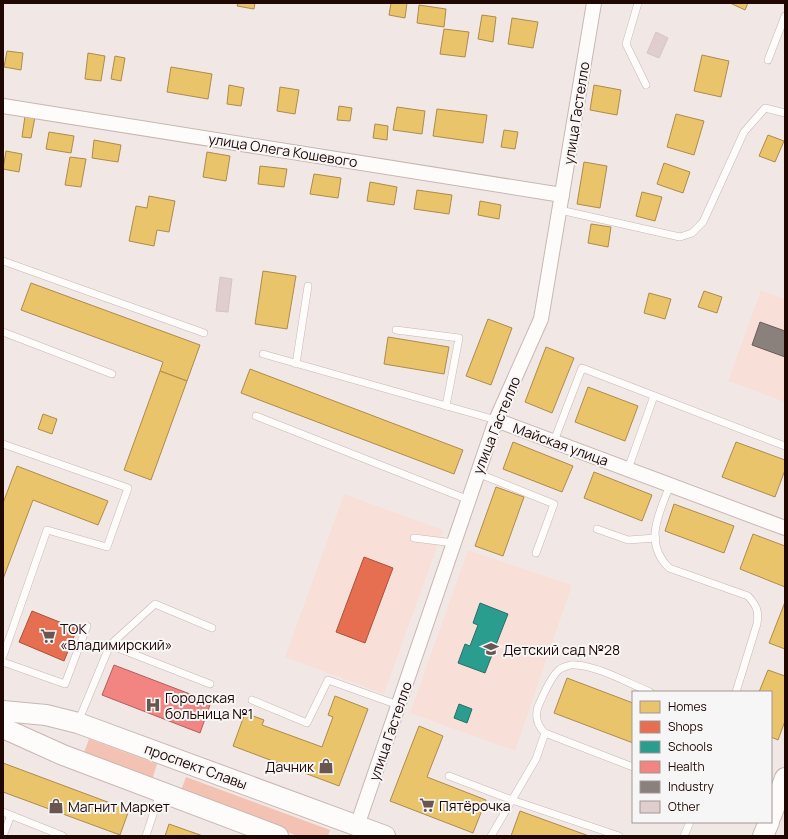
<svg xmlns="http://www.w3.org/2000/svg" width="788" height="839" font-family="Manrope,sans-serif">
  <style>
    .built { fill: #f8e0d9 }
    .green { fill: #f4c2b2 }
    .homes { fill: #e9c46a; stroke: #ad8b4b }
    .shops { fill: #e76f51; stroke: #ac5039 }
    .schools { fill: #2a9d8f; stroke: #277065 }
    .health { fill: #f28482; stroke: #b35e5c }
    .industry { fill: #8a817c; stroke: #6a5c57 }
    .building { fill: #e0cece; stroke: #d7c4c3 }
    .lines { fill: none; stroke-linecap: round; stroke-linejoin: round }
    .lane-casing { stroke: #c8b6b1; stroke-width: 8 }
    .street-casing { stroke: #c8b6b1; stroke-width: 16 }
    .secondary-casing { stroke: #c8b6b1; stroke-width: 22 }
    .lane { stroke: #fdfcfb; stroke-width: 7 }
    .street { stroke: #fdfcfb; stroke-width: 14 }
    .secondary { stroke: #fdfcfb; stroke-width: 20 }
    .labels { text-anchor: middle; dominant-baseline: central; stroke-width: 4; stroke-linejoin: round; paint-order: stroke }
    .street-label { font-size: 14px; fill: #210702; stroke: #f6f6f6 }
    .poi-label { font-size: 14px; fill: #210702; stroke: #f6f6f6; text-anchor: start }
  </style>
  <rect width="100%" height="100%" fill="#f1e8e5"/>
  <g class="built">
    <path d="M761,290L785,299V402L728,381Z"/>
    <path d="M344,494L443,530L384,694L285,657Z"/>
    <path d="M468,550L572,585L515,751L410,713Z"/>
  </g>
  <g class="green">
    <path d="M89,739L157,764L152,780L83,755Z"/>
    <path d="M186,777L330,830L328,836H298L180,793Z"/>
  </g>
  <g class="homes">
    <path d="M238,3H255L254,9L237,6Z"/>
    <path d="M391,3H407L405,18L389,15Z"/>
    <path d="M730,3H748L745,10Z"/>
    <path d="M419,5L446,9L444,27L417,23Z"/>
    <path d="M482,15L496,17L493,42L478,39Z"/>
    <path d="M512,18L538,22L533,48L508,44Z"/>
    <path d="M444,29L469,32L465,57L440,54Z"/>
    <path d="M7,51L23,53L21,70L4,67Z"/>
    <path d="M88,53L105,56L101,81L85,79Z"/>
    <path d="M702,55L729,61L721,97L694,91Z"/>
    <path d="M115,56L125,58L121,81L111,79Z"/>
    <path d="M171,67L212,74L208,99L167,92Z"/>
    <path d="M229,85L244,88L241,106L227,104Z"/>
    <path d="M594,85L621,90L617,115L590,110Z"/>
    <path d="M280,87L299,90L295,114L277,111Z"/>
    <path d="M339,106L352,108L350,121L337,120Z"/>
    <path d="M397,107L425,111L422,134L393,130Z"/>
    <path d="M437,109L487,115L483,143L433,136Z"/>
    <path d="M676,114L704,121L694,155L667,147Z"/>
    <path d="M25,116L35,117L31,138L22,137Z"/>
    <path d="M375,124L388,126L387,140L373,138Z"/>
    <path d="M504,130L518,132L515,149L501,147Z"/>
    <path d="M49,132L74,136L71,153L46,149Z"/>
    <path d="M768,135L784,141L775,162L759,156Z"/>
    <path d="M94,140L121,145L118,162L92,158Z"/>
    <path d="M6,151L22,154L19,172L3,169Z"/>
    <path d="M207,152L230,156L226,181L203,177Z"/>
    <path d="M70,157L86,159L81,187L65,185Z"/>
    <path d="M584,162L607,166L600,208L577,204Z"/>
    <path d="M664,163L690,172L683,193L657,184Z"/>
    <path d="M260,166L287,169L284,187L258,184Z"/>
    <path d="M314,174L341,178L338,198L310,194Z"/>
    <path d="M370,182L397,187L394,205L367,201Z"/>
    <path d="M417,190L452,195L449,214L414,209Z"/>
    <path d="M642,192L662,197L655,221L636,216Z"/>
    <path d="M149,196L175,201L169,232L157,230L154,246L129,241L136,206L147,208Z"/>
    <path d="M480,201L501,205L499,219L478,215Z"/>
    <path d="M591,224L611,227L608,247L588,243Z"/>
    <path d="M263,271L296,276L287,329L255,324Z"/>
    <path d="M31,283L200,345L187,381L160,371L163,362L21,310Z"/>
    <path d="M704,291L722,297L717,313L698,307Z"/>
    <path d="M649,293L671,299L665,319L644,313Z"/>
    <path d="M488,319L512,328L491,385L466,376Z"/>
    <path d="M388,337L449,347L444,374L384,364Z"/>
    <path d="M546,347L574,358L552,413L525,402Z"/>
    <path d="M250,369L463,450L454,474L241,393Z"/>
    <path d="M160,371L187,381L151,480L124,470Z"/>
    <path d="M588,387L638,406L625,441L575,422Z"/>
    <path d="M43,414L57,419L52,434L38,429Z"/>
    <path d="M513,442L573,466L562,492L503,469Z"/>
    <path d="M736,442L785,460V470L775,497L722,477Z"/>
    <path d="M17,466L108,501L98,525L33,500L3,579V503Z"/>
    <path d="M594,472L652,495L642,521L584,498Z"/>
    <path d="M496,487L524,497L503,556L475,546Z"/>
    <path d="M674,504L734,526L724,553L665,531Z"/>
    <path d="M753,534L785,546V587L740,569Z"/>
    <path d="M785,602V649L769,643Z"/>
    <path d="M768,670L785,676V721L778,740L771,737V692H759Z"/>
    <path d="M567,678L633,703V743L554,713Z"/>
    <path d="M335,696L368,709L339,786L233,746L245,713L264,720L262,725L322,747L333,717L328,715Z"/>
    <path d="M419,726L443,736L427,777L486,800L473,833L390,801Z"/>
    <path d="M3,763L129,810L120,835L3,792Z"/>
    <path d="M520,811L589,836H511Z"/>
    <path d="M169,824L203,836H165Z"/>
  </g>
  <g class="shops">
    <path d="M364,557L393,568L365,643L336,632Z"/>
    <path d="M32,611L77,629L64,661L19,642Z"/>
  </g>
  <g class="schools">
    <path d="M480,603L508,614L485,673L458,663L465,644L470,646L478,625L473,623Z"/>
    <path d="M459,704L472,709L467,723L454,718Z"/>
  </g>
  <path class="health" d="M114,665L211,702L200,733L102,695Z"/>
  <path class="industry" d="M760,322L785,331V357L752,345Z"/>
  <g class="building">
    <path d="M656,32L668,38L659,58L647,53Z"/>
    <path d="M220,277L232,279L228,312L216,311Z"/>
  </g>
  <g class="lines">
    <g class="lane-casing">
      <g id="lane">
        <path d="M638,3L626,44L646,85"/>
        <path d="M768,60L785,16"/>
        <path d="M560,210L680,237L692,233L703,222L744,132L765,108L785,113"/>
        <path d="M3,261L204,333"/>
        <path d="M396,330L459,338L446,406"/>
        <path d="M3,332L112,374"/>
        <path d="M263,354L496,420"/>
        <path d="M296,364L308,286"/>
        <path d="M256,416L469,500"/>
        <path d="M554,441L582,368L785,446"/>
        <path d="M3,444L128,488L107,547L47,530L3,656"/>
        <path d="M628,469L654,396"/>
        <path d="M477,473L554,504L536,553"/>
        <path d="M670,485C659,514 643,542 669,568L748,596C757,606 759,611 757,624L736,692"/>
        <path d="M597,529L628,540L656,538"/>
        <path d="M414,538L454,543"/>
        <path d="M110,645L210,684"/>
        <path d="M3,662L65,684L87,626"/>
        <path d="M252,700L307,723L328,680L398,705"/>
        <path d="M78,722L110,645L155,604L212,628"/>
        <path d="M633,767L545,733C535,723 534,713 541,700C545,691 552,675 560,669C564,667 571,664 575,665C598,666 628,683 650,692"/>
        <path d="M449,776L512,800L619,836"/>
        <path d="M3,812L63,836"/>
        <path d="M3,836L11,815"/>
        <path d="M146,836L160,793"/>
        <path d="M491,836L536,759L545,733"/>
        <path d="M684,836L690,822"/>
      </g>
    </g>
    <g class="street-casing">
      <g id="street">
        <path d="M3,106L562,195"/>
        <path d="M496,420L785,528"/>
        <path d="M357,826L496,420L541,319L594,3"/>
      </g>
    </g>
    <g class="secondary-casing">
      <g id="secondary">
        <path d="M3,711L46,715L78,723L385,836"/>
        <path d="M3,728L63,755L278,836"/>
        <path d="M771,816L785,778"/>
        <path d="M763,836L769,822"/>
      </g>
    </g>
    <use href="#lane" class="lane"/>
    <use href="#street" class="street"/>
    <use href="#secondary" class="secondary"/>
  </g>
  <defs>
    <g id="supermarket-bare" transform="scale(1.2)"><path d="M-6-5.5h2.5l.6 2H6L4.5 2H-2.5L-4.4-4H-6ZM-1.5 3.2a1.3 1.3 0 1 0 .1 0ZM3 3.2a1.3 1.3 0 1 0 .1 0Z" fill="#6a5651" stroke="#f6f6f6" stroke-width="2.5" paint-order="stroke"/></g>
    <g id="school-bare" transform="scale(1.2)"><path d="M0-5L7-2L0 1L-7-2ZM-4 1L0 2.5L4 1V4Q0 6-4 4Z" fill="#6a5651" stroke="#f6f6f6" stroke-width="2.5" paint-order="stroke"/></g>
    <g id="hospital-bare" transform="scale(1.2)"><path d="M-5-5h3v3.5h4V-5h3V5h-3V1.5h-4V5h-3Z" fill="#6a5651" stroke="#f6f6f6" stroke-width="2.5" paint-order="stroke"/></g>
    <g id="shop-bare" transform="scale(1.2)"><path d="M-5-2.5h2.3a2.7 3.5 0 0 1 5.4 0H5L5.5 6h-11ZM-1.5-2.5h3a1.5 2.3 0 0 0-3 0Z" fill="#6a5651" stroke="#f6f6f6" stroke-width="2.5" paint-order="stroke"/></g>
  </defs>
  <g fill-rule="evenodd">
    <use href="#supermarket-bare" x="48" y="636"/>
    <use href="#school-bare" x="491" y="649"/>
    <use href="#hospital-bare" x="153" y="705"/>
    <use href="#shop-bare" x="326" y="766"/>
    <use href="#supermarket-bare" x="427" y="805"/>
    <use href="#shop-bare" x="56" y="806"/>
  </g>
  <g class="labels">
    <g class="street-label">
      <text transform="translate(576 113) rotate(-81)">улица Гастелло</text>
      <text transform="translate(283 150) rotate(9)">улица Олега Кошевого</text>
      <text transform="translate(496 425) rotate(-68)">улица Гастелло</text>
      <text transform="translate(561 444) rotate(20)">Майская улица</text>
      <text transform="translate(390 731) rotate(-71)">улица Гастелло</text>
      <text transform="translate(196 766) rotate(20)">проспект Славы</text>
    </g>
    <g class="poi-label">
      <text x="60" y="628">ТОК<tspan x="60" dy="16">«Владимирский»</tspan></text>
      <text x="503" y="649">Детский сад №28</text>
      <text x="165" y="697">Городская<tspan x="165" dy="16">больница №1</tspan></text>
      <text x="314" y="766" text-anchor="end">Дачник</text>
      <text x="439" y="805">Пятёрочка</text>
      <text x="68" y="806">Магнит Маркет</text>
    </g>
  </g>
  <rect width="788" height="839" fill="none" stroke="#210702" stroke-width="8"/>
  <rect x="632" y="691" width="140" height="132" fill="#f6f6f6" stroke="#a19694"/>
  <rect x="640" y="701" width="20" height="12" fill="#e9c46a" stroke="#a19694"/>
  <text x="668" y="711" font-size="12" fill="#210702">Homes</text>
  <rect x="640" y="721" width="20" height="12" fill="#e76f51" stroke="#a19694"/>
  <text x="668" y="731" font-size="12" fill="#210702">Shops</text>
  <rect x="640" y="741" width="20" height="12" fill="#2a9d8f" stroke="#a19694"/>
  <text x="668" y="751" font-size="12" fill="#210702">Schools</text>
  <rect x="640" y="761" width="20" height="12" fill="#f28482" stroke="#a19694"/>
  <text x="668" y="771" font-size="12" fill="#210702">Health</text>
  <rect x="640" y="781" width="20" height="12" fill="#8a817c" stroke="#a19694"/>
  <text x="668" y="791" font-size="12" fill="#210702">Industry</text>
  <rect x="640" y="801" width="20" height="12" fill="#e0cece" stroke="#a19694"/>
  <text x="668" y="811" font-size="12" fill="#210702">Other</text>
</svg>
